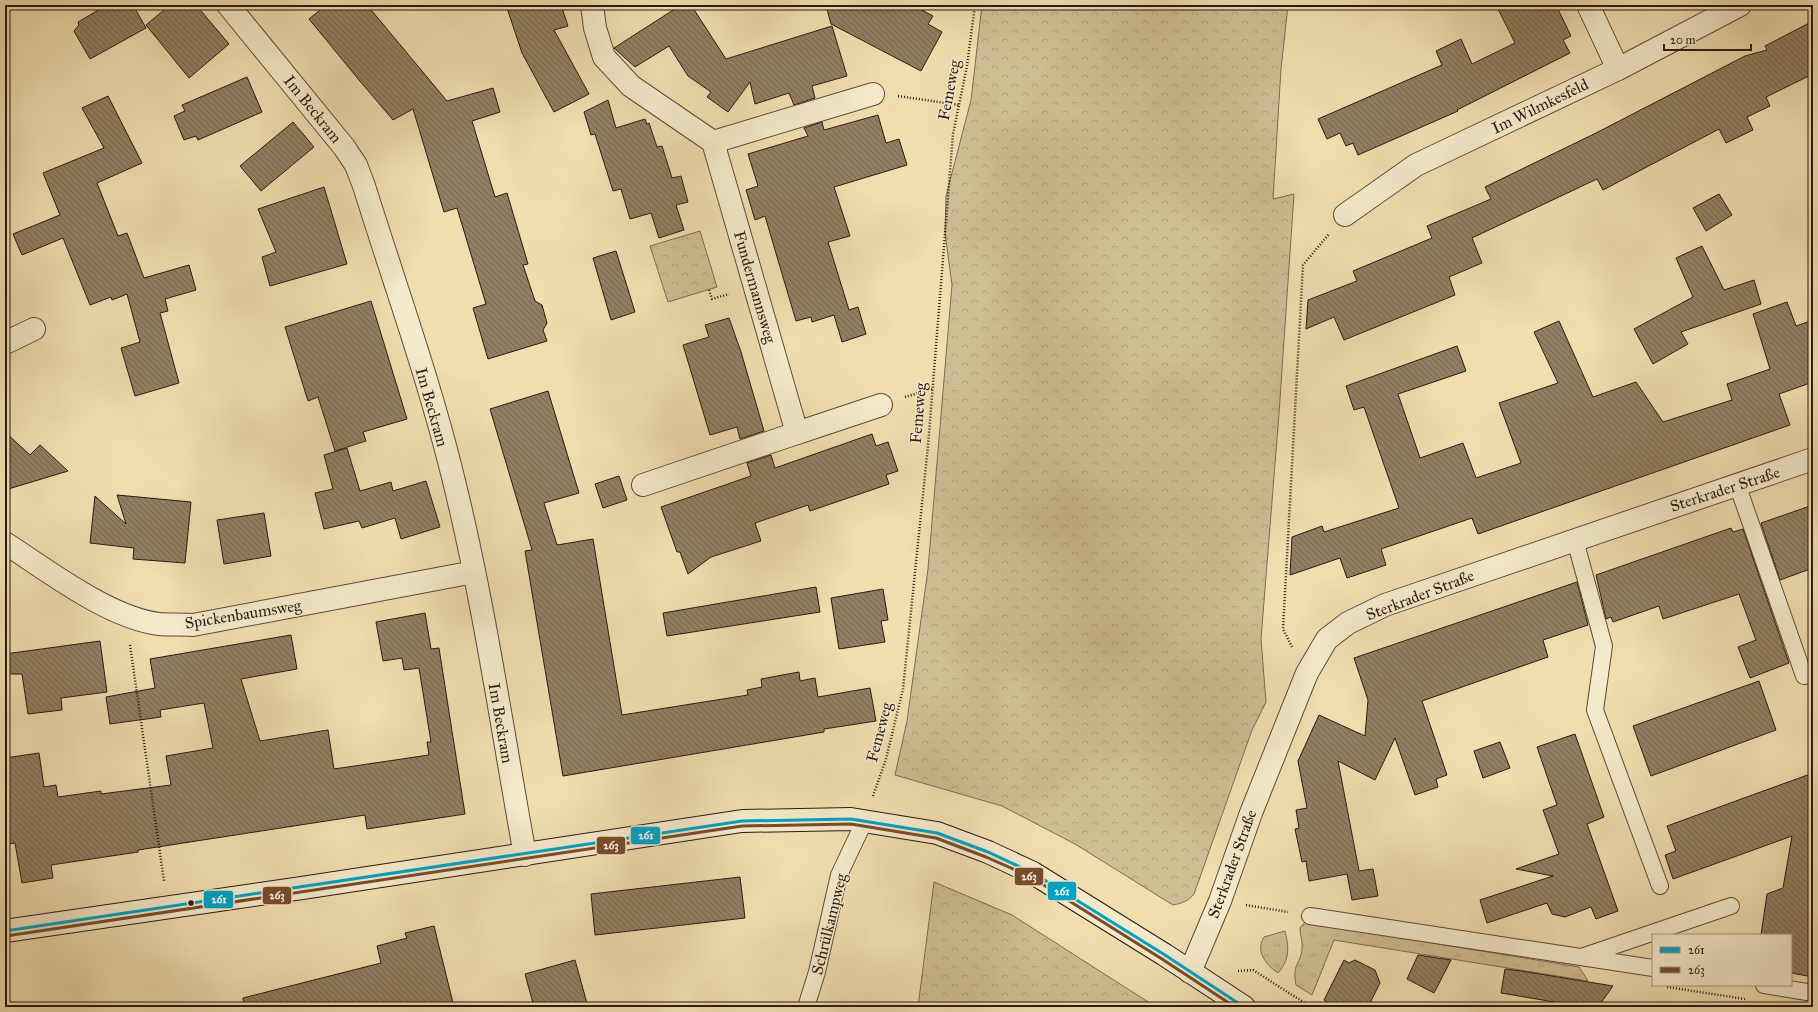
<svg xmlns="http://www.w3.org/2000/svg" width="1818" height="1012" font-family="'IM FELL Great Primer',serif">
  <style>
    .grass { fill: url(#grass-tufts); stroke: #7e6b52 }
    .forest { fill: url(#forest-crowns); stroke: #7e6b52 }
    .building { fill: url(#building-back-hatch); stroke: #2c1911 }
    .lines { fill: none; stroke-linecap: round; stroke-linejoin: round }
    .service-casing { stroke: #5d4a38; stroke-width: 18 }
    .minor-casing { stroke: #5d4a38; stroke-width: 24 }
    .secondary-casing { stroke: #2c1911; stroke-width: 24 }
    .path { stroke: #2c1911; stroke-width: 2.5; stroke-dasharray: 1 2; stroke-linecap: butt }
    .service { stroke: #f5eacb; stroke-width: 16 }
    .minor { stroke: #f5eacb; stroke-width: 22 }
    .secondary { stroke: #f5eacb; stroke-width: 22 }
    .bus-1-casing { stroke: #f5eacb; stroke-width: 6 }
    .bus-2-casing { stroke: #f5eacb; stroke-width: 6 }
    .bus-1 { stroke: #02a2c5; stroke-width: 3 }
    .bus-2 { stroke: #7a4b2a; stroke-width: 3 }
    .bus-dot { fill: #2c1911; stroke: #f5eacb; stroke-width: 1.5 }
    .labels { text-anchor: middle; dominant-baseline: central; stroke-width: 3; stroke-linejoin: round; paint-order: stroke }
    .street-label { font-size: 16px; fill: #2c1911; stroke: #f5eacb }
    .line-badge { stroke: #f5eacb; stroke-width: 1.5 }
    .badge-label { font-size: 11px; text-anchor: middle; font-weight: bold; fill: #fff }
  </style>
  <defs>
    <pattern id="grass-tufts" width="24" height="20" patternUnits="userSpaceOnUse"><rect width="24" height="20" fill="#cfbd94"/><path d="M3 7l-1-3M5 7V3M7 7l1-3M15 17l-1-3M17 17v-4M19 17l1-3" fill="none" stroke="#b2a27f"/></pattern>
    <pattern id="forest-crowns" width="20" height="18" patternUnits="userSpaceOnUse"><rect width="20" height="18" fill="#cfbd94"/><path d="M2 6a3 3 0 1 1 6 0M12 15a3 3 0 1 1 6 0" fill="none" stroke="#b2a27f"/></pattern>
    <pattern id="building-back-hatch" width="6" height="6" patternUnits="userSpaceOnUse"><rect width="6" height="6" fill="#927f63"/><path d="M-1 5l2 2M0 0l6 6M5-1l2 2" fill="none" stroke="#776750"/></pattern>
  </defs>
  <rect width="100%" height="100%" fill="#f0deaf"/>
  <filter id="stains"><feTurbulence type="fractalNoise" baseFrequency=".005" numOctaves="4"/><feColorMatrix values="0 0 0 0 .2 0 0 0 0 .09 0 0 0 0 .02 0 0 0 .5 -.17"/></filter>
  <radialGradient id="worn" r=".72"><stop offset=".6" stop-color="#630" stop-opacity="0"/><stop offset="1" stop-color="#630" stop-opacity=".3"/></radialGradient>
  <g class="grass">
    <path d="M1305,922L1579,967L1588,981L1334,940L1312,995L1296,985C1292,963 1300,966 1302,949C1303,942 1300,935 1300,928Z"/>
    <path d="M1285,931C1289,948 1290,959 1278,973C1266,965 1255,951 1264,937Z"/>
  </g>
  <g class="forest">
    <path d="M982,5H1288L1281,69L1273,199L1294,194L1279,414L1261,639L1266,702L1252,730L1194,894C1188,901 1183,903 1173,905L1075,844L1002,806L895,775L907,721L928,569L952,285L945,233L946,196L971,100Z"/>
    <path d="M700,231L717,287L668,302L650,246Z"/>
    <path d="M934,882L1012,915L1156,1007H918Z"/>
  </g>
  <g class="building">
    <path d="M107,5H133L146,28L90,59L74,31L79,25L78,22Z"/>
    <path d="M170,5H196L229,44L189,78L146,25Z"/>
    <path d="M326,5H367L447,101L493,88L500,112L472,121L495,197L507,193L528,264L523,265L535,301L542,305L547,323L543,330L547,341L488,359L473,308L486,304L457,208L444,212L413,109L393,120L359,80L309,19Z"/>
    <path d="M506,5H561L568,26L554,30L589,94L554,112L522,53Z"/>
    <path d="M681,5H691L726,59L832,26L847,76L812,86L815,98L794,105L789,93L755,104L750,82L728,112L707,97L711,92L688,76L669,46L635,67L614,48Z"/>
    <path d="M826,5H912L933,16L928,24L942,32L921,71L831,24Z"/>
    <path d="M1496,5H1556L1571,36L1563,40L1570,53L1457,110L1458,111L1358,155L1353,143L1346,146L1340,133L1327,139L1318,119L1442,65L1436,51L1461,39L1472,64L1515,43Z"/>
    <path d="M1813,21V74L1766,97L1770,106L1747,117L1753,130L1726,143L1719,129L1603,190L1597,179L1472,238L1482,263L1449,277L1455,295L1344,340L1334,317L1306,329L1308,300L1357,281L1353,271L1432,238L1427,226L1491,199L1485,187L1596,133L1745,56L1767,50L1765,46Z"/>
    <path d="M247,77L262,112L198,140L196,136L184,140L174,116L185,111L182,105Z"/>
    <path d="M108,96L142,163L97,183L118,236L127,233L144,278L189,265L196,290L165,299L168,311L160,313L179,383L135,396L121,348L140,342L127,294L112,300L111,297L90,305L63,238L22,255L13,234L60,215L43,173L104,148L82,108Z"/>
    <path d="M608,100L616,128L645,119L647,124L649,123L657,147L662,146L672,178L681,176L688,202L676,205L684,230L659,238L651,213L630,219L621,189L613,191L595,134L591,135L584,112Z"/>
    <path d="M878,115L886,143L899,139L907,165L834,187L850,236L828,242L849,310L858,307L866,334L842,342L834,315L812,322L811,317L796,321L765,216L755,220L746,190L758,186L748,154L808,136L804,128L822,122L824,130Z"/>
    <path d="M293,122L314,147L261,191L240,166Z"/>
    <path d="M324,187L347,264L270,286L262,257L276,252L258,209Z"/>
    <path d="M1719,194L1732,215L1706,231L1693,208Z"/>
    <path d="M1702,246L1724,290L1754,280L1761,304L1681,332L1688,344L1653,364L1634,329L1693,297L1676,258Z"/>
    <path d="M616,251L635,312L611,320L593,258Z"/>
    <path d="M371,301L407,419L363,432L366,441L335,451L318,397L308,401L285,327Z"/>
    <path d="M1787,302L1796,326L1813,320V382L1779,394L1790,425L1478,534L1472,518L1381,549L1386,565L1347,578L1340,558L1290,575L1292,537L1322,526L1324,532L1399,508L1364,407L1354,410L1346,386L1457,346L1466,371L1398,394L1420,458L1463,443L1476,478L1521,463L1499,403L1558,383L1534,332L1559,321L1593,397L1636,382L1663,422L1732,400L1727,384L1770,369L1753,314Z"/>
    <path d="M729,318L741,352L764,431L740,439L737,427L710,435L683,345L709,337L705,325Z"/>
    <path d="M548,391L579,493L544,503L557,545L593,539L622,715L748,695L747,690L762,687L761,679L799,672L800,681L815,678L818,697L870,688L876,721L824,729V732L563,776L525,551L532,550L490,409Z"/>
    <path d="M5,432L30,455L40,445L68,471L5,490Z"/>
    <path d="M872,434L876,446L888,442L898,471L886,475L889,484L810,511L808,505L755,523L761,541L711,557L688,574L680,552H677L661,507L751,476L747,463L771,455L775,468Z"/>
    <path d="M347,448L360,491L391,482L393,491L426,481L440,527L401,539L395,518L362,528L359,521L324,529L315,493L333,489L324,455Z"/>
    <path d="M619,476L627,500L603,508L595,484Z"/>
    <path d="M117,495L191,502L185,563L133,559L134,548L90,543L95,496L126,524Z"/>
    <path d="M1813,505V568L1780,580L1761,523Z"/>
    <path d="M264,513L271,556L224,564L217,520Z"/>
    <path d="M1731,528L1733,532L1743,529L1789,663L1750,678L1738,647L1756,640L1739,594L1663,619L1659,606L1613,622L1611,617L1606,619L1596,575Z"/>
    <path d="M1577,582L1588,625L1543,640L1548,657L1422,701L1447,775L1436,779L1438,787L1415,795L1395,738L1375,780L1338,761L1359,871L1373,869L1378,896L1352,900L1347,874L1309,881L1306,861L1302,862L1295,829L1299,828L1296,810L1307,808L1298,761L1319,715L1365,736L1368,700L1354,658Z"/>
    <path d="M816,587L820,612L667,636L663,613Z"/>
    <path d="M883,589L888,620L881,621L885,642L839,649L831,598Z"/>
    <path d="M425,613L431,649L439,648L465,814L367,829L365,815L138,850V852L51,865L53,878L22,883L15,843L8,844L5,825V758L39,753L44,787L56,785L58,797L101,791V794L171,785L166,756L213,748L204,703L160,710L161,717L110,724L106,697L155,688L150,659L291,635L297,669L241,679L260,741L328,730L334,769L429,755L427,742H431L419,668L404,670L402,658L383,661L376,622Z"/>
    <path d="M100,641L107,692L61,698L62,710L28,714L22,674H5V654Z"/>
    <path d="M1759,681L1776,730L1651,776L1633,726Z"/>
    <path d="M1575,734L1604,817L1587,824L1618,911L1596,919L1591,907L1565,917L1552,914L1547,903L1487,923L1480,900L1553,876L1516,869L1559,854L1543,810L1557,805L1537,747Z"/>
    <path d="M1500,742L1510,768L1483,778L1474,751Z"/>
    <path d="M1813,773V977L1791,973V935H1761L1767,894L1783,888L1792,836L1673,879L1665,855L1676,851L1667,826Z"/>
    <path d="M740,877L745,918L595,935L591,894Z"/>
    <path d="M434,926L454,1007H244L243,998L381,963L377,946L407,938L405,933Z"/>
    <path d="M1418,955L1451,960L1434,993L1407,979Z"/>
    <path d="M575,960L588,1007H534L525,974Z"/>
    <path d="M1344,960L1349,963L1355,960L1375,970L1380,983L1368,1007H1336L1324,1000Z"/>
    <path d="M1505,969L1521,971L1613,986L1598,1007H1584L1501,993Z"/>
  </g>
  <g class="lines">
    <g class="service-casing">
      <g id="service">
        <path d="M1737,484L1804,676L1813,674"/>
        <path d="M1575,540L1604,646L1595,710L1660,886"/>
        <path d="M1310,916L1653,968"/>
        <path d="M1584,956L1731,906"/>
        <path d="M1764,985L1813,993"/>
        <path d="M806,1007L817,972L839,875L865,820"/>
      </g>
    </g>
    <g class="minor-casing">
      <g id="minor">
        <path d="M228,5L344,147L356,165L364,186C394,282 429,379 453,477C484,602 502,729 525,855"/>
        <path d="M592,5L595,28L604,57L631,86L713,142L797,433L643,485"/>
        <path d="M1588,5L1618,69"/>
        <path d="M713,142L873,94"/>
        <path d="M1345,215L1416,165L1618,69L1740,5"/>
        <path d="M5,343L34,329"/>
        <path d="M797,433L881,405"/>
        <path d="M5,543C47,570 109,618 159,624C170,625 182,624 193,625L474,572"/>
        <path d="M1190,972L1220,901L1251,813L1307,673L1327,639L1348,623L1385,605L1813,459"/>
      </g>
    </g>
    <g class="secondary-casing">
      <path id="secondary" d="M5,931L302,888L742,821L851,819L937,833L988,852L1033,873L1165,955L1244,1007"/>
    </g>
    <g class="path">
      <path d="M898,96L959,105"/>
      <path d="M709,290L712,299L729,294"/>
      <path d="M905,397L932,389"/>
      <path d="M130,645L164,881"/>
      <path d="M1292,647L1283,629L1303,265L1329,234"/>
      <path d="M873,796L886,759L903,689L928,446L953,134L967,66L975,5"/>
      <path d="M1246,905L1288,912"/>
      <path d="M1238,971L1253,970L1311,1007"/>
      <path d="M1667,987L1745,999"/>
    </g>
    <use href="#service" class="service"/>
    <use href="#minor" class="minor"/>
    <use href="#secondary" class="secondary"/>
    <g class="bus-1-casing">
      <path id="bus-1" d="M5,931L742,821L851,819L937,833L988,852L1033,873L1165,955L1244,1007"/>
    </g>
    <g class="bus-2-casing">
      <path id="bus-2" d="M6,936L742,826L851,824L936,838L986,857L1031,877L1162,959L1235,1007"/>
    </g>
    <use href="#bus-1" class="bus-1"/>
    <use href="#bus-2" class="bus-2"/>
  </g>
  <circle class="bus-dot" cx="191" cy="903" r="3.5"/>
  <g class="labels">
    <g class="street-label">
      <text transform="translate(949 90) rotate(-79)">Femeweg</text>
      <text transform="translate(1540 106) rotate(-26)">Im Wilmkesfeld</text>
      <text transform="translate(313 109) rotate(51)">Im Beckram</text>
      <text transform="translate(755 287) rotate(74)">Fundermannsweg</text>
      <text transform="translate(432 407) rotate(74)">Im Beckram</text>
      <text transform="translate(918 413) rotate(-85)">Femeweg</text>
      <text transform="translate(1725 489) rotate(-18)">Sterkrader Straße</text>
      <text transform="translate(1420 595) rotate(-21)">Sterkrader Straße</text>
      <text transform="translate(243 614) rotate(-9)">Spickenbaumsweg</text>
      <text transform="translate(501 723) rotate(80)">Im Beckram</text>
      <text transform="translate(879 732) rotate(-75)">Femeweg</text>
      <text transform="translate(1232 864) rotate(-70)">Sterkrader Straße</text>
      <text transform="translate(829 924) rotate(-76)">Schrülkampweg</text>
    </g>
  </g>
  <g class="line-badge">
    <rect x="630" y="826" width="31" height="19" rx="4" fill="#02a2c5"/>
    <rect x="596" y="836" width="30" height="19" rx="4" fill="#7a4b2a"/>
    <rect x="1014" y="867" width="30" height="19" rx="4" fill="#7a4b2a"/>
    <rect x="1047" y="881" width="30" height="20" rx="4" fill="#02a2c5"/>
    <rect x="262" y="886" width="30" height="19" rx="4" fill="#7a4b2a"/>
    <rect x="203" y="890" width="31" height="19" rx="4" fill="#02a2c5"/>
  </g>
  <g class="badge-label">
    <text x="646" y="839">261</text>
    <text x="611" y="849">263</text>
    <text x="1029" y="880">263</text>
    <text x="1062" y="895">261</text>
    <text x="277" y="899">263</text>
    <text x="219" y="903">261</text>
  </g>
  <rect width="1818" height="1012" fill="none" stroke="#f0deaf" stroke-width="20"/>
  <rect x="6" y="6" width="1806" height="1000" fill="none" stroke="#2c1911" stroke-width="2"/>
  <rect x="10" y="10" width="1798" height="992" fill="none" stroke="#2c1911"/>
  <rect x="1652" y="934" width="140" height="52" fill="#f5eacb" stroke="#a59681"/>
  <rect x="1660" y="947" width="20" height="6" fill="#02a2c5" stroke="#a59681"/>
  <text x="1688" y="954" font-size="12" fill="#2c1911">261</text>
  <rect x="1660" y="967" width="20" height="6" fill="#7a4b2a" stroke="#a59681"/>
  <text x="1688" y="974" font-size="12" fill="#2c1911">263</text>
  <path d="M1664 44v6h87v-6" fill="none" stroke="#2c1911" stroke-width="2"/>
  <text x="1670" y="44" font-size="12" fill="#2c1911" stroke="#f5eacb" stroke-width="3" paint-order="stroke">20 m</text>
  <rect width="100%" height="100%" filter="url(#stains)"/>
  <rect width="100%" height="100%" fill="url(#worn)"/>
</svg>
